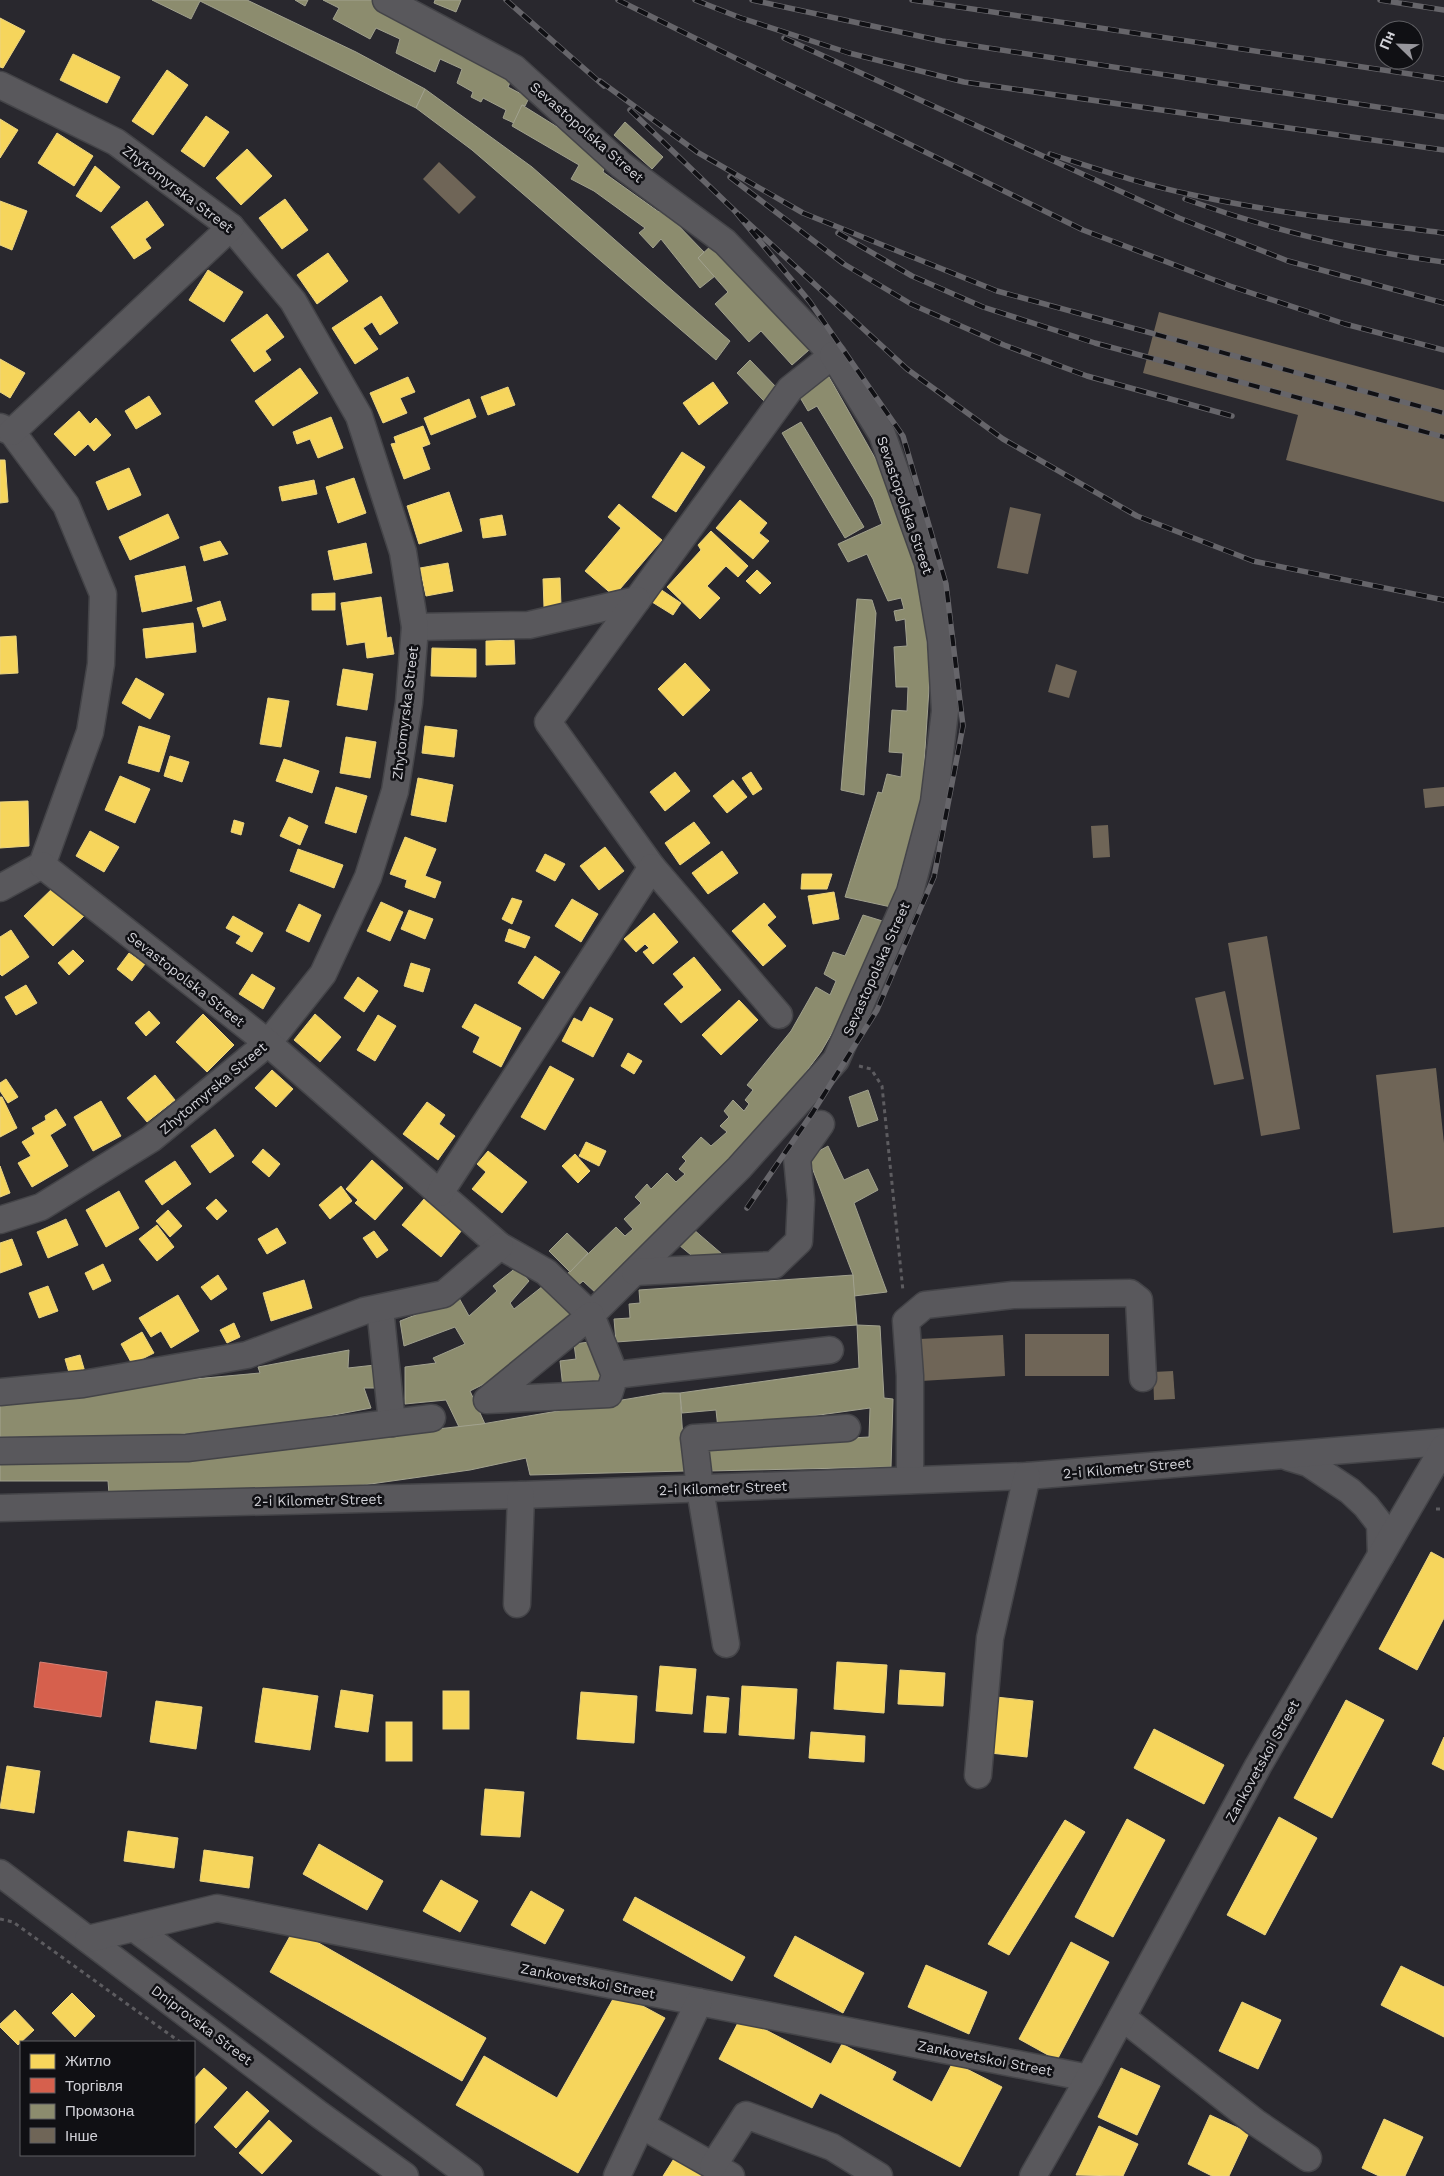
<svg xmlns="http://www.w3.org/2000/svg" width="1444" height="2176" font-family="'Work Sans',sans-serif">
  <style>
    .homes { fill: #f6d55c; stroke: #ebd481 }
    .shops { fill: #d6604d; stroke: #d58277 }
    .industry { fill: #8c8c6e; stroke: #a1a18e }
    .building { fill: #6f6557 }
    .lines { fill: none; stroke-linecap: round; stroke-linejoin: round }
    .minor-casing { stroke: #444448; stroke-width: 29 }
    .path { stroke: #5d5c60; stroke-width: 3; stroke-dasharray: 4 4; stroke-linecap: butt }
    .minor { stroke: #59585c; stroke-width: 26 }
    .rail-casing { stroke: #66656a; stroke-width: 5.5 }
    .rail { stroke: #101014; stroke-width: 4; stroke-dasharray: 11; stroke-linecap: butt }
    .labels { text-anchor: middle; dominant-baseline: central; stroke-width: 5; stroke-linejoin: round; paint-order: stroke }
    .street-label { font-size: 14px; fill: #d2d2d8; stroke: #101014 }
  </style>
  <rect width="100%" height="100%" fill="#29282e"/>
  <g class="homes">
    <path d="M0,18L25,31L3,68L0,67Z"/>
    <path d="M73,54L120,77L107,103L60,80Z"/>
    <path d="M167,70L188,85L153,135L132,121Z"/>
    <path d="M206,116L229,132L204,167L181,151Z"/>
    <path d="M0,119L18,130L0,158Z"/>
    <path d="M57,133L93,156L74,186L38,163Z"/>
    <path d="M247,149L272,176L241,205L216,178Z"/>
    <path d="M95,166L120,187L101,212L76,196Z"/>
    <path d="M285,199L308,230L282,249L259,218Z"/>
    <path d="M0,201L27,211L12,250L0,245Z"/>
    <path d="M147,201L164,225L145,239L151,248L134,259L111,227Z"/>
    <path d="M328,253L348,281L317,304L297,275Z"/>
    <path d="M208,270L243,292L224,322L189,300Z"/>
    <path d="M381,296L398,323L380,335L372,322L363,328L378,349L355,364L332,328Z"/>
    <path d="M267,314L284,337L265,351L271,360L254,372L231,340Z"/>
    <path d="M0,359L25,373L10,398L0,392Z"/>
    <path d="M300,368L318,393L273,426L255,401Z"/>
    <path d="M408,377L415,392L400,398L407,413L383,423L370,393Z"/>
    <path d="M713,382L728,403L699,425L683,403Z"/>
    <path d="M508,387L515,405L488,415L481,397Z"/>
    <path d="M149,396L161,414L136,429L125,411Z"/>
    <path d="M469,399L476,417L431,435L424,418Z"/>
    <path d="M79,411L90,424L96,418L111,435L94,451L88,444L75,456L54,434Z"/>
    <path d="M331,417L343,448L318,458L310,439L297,444L293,432Z"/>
    <path d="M423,426L430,444L422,447L430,469L404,479L391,444L396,443L394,437Z"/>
    <path d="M682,452L705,467L676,512L652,497Z"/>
    <path d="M0,460H5L8,502L0,503Z"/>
    <path d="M129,468L141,495L108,510L96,482Z"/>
    <path d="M354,478L366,513L338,523L326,487Z"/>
    <path d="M314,480L317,494L282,501L279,487Z"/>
    <path d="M449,492L462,531L419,544L407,506Z"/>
    <path d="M740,500L767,523L759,533L769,541L753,559L716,528Z"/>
    <path d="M619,504L662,540L614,596L585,571L621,528L608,517Z"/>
    <path d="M168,514L179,538L130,560L119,537Z"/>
    <path d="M502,515L506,535L483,538L480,519Z"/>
    <path d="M711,531L748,566L738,577L726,566L707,586L720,598L700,619L667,587L701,550L698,545Z"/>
    <path d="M220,541L228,554L204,561L200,547Z"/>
    <path d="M366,543L372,573L334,580L328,551Z"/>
    <path d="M448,563L453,591L426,596L420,568Z"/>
    <path d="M185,566L192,601L142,612L135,576Z"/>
    <path d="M757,570L771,583L760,594L746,581Z"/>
    <path d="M560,578L561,606L544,607L543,579Z"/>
    <path d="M660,589L681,603L673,615L652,602Z"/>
    <path d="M335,593V610H312V594Z"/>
    <path d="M381,597L387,638L391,637L394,654L367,658L365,642L347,645L341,603Z"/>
    <path d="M220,601L226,620L203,627L197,608Z"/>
    <path d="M193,623L196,652L146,658L143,629Z"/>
    <path d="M16,636L18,673L0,674V637Z"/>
    <path d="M514,640L515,664L486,665V641Z"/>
    <path d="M432,648L476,649V677L431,676Z"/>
    <path d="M685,663L710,690L683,716L658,689Z"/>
    <path d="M343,669L373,674L367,710L337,705Z"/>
    <path d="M136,678L164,694L150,719L122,703Z"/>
    <path d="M268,698L289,701L281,747L260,744Z"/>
    <path d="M139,726L170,736L159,772L128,763Z"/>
    <path d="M425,726L457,730L454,757L422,753Z"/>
    <path d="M346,737L376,742L370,778L340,773Z"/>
    <path d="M170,756L189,762L182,782L164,776Z"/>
    <path d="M284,759L319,771L312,793L276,781Z"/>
    <path d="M675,772L690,791L665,811L650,792Z"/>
    <path d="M751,772L762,789L753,795L742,778Z"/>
    <path d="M120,776L150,789L135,823L105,810Z"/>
    <path d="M418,778L453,785L446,822L411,815Z"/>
    <path d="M733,780L747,797L727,813L713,796Z"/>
    <path d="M336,787L367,796L356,833L325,823Z"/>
    <path d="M28,801L29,846L0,848V802Z"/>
    <path d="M289,817L308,826L300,845L280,836Z"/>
    <path d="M234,820L244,823L241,835L231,832Z"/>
    <path d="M694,822L710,843L680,865L665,843Z"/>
    <path d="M90,831L119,847L104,872L76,856Z"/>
    <path d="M405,837L436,849L425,876L441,882L435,898L405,887L407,880L390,874Z"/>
    <path d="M605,847L624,871L599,890L580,866Z"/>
    <path d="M298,849L343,865L334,888L290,871Z"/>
    <path d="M722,851L738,873L708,894L692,873Z"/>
    <path d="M545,854L565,864L555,881L536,871Z"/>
    <path d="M802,874H832L827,889H801Z"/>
    <path d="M56,885L85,915L53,946L24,916Z"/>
    <path d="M834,892L839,919L813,924L808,896Z"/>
    <path d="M512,898L522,901L512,924L502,919Z"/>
    <path d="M572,899L598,914L581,942L555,926Z"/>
    <path d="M381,902L403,912L390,941L367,931Z"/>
    <path d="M764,903L776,917L767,925L786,946L763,966L732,931Z"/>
    <path d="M299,904L321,915L309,942L286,931Z"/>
    <path d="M409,910L433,919L425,939L401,929Z"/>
    <path d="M654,913L678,942L653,964L643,952L649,948L645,944L636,952L624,939Z"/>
    <path d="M233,916L263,933L252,952L236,943L241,936L226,928Z"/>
    <path d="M509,929L530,937L525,948L505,941Z"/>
    <path d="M11,930L29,957L2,976L0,974V937Z"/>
    <path d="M73,950L84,961L69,975L58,963Z"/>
    <path d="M129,953L145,964L132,981L117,969Z"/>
    <path d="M535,956L560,972L543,999L518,983Z"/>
    <path d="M694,957L721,990L681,1023L664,1004L684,987L673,974Z"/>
    <path d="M411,963L430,969L423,992L404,986Z"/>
    <path d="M252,974L275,988L263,1009L239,994Z"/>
    <path d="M358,977L378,991L364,1012L344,998Z"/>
    <path d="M26,985L37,1003L16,1015L5,997Z"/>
    <path d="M739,1000L758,1020L721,1055L702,1035Z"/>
    <path d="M475,1004L521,1028L501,1067L473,1052L480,1037L462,1027Z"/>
    <path d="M590,1007L613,1019L593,1057L562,1041L574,1018L582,1022Z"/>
    <path d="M149,1011L160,1023L146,1036L135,1023Z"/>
    <path d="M203,1014L234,1045L207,1072L176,1042Z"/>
    <path d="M315,1014L341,1037L320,1062L294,1040Z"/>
    <path d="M378,1015L396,1026L375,1061L357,1050Z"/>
    <path d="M628,1053L642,1061L634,1074L621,1066Z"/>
    <path d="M550,1066L574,1079L545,1130L521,1117Z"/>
    <path d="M272,1070L293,1089L276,1107L255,1088Z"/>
    <path d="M155,1075L175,1100L147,1122L127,1098Z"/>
    <path d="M6,1079L18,1097L8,1103L0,1091V1083Z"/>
    <path d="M0,1097H2L17,1128L0,1137Z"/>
    <path d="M101,1101L121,1136L93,1151L74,1117Z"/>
    <path d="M427,1102L445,1115L439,1124L455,1136L438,1160L403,1134Z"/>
    <path d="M56,1109L66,1125L50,1135L68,1166L32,1187L18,1163L31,1156L22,1142L35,1134L32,1128L46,1120L45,1116Z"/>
    <path d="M215,1129L234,1156L210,1173L191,1146Z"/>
    <path d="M586,1142L606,1151L599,1166L579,1156Z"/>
    <path d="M263,1149L280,1164L269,1177L252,1162Z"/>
    <path d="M488,1151L527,1182L502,1213L472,1189L486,1172L477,1164Z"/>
    <path d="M575,1154L590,1171L578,1183L562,1166Z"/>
    <path d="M372,1160L403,1188L375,1220L355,1203L358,1200L346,1189Z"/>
    <path d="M175,1161L191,1184L162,1205L145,1181Z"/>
    <path d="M0,1166L10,1193L0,1197Z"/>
    <path d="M341,1186L352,1201L330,1219L319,1205Z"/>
    <path d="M119,1191L139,1228L106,1247L86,1210Z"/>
    <path d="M216,1199L227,1211L217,1220L206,1208Z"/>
    <path d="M424,1199L462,1230L441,1257L402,1225Z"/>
    <path d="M168,1210L182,1226L170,1237L156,1221Z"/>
    <path d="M66,1219L78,1245L48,1258L37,1232Z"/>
    <path d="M157,1225L174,1247L157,1261L139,1239Z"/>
    <path d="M277,1228L286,1243L267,1254L258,1239Z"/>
    <path d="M374,1231L388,1250L377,1258L363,1238Z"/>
    <path d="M12,1239L22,1265L0,1273V1243Z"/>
    <path d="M103,1264L111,1281L93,1290L85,1273Z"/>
    <path d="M218,1275L227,1289L211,1300L201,1287Z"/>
    <path d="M304,1280L312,1308L271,1321L263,1293Z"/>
    <path d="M48,1286L58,1311L39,1318L29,1293Z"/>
    <path d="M178,1295L199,1331L171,1348L161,1331L151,1337L139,1318Z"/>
    <path d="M234,1323L240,1337L227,1343L220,1330Z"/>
    <path d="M142,1332L154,1353L132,1364L121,1344Z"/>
    <path d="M80,1355L85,1372L70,1376L65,1359Z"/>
    <path d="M1431,1552L1444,1559V1618L1417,1670L1379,1649Z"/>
    <path d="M837,1662L887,1665L884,1713L834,1709Z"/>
    <path d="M660,1666L696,1669L692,1714L656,1711Z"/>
    <path d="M900,1670L945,1673L943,1706L898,1704Z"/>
    <path d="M742,1686L797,1689L794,1739L739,1735Z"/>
    <path d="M263,1688L318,1696L310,1750L255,1742Z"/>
    <path d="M341,1690L373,1695L368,1732L335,1727Z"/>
    <rect x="443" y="1691" width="26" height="38"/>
    <path d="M581,1692L637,1696L634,1743L577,1739Z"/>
    <path d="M707,1696L729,1698L726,1733L704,1732Z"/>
    <path d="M996,1697L1033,1701L1027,1757L990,1753Z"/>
    <path d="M1346,1700L1384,1720L1332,1818L1294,1798Z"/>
    <path d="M156,1701L202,1707L196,1749L150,1742Z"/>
    <rect x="386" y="1722" width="26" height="39"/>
    <path d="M1154,1729L1224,1765L1204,1804L1134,1768Z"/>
    <path d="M811,1732L865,1736L864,1762L809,1758Z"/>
    <path d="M1444,1737V1770L1432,1764Z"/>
    <path d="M7,1766L40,1771L34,1813L0,1808Z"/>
    <path d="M485,1789L524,1792L520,1837L481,1835Z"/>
    <path d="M1279,1817L1317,1838L1265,1935L1227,1915Z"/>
    <path d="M1127,1819L1165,1840L1113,1937L1075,1917Z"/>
    <path d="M1065,1820L1085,1832L1009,1955L988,1944Z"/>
    <path d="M128,1831L178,1838L174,1868L124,1861Z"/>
    <path d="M319,1844L383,1881L367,1910L303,1874Z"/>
    <path d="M204,1850L253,1857L249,1888L200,1881Z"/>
    <path d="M441,1880L478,1901L460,1932L423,1911Z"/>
    <path d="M531,1891L564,1910L545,1944L511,1925Z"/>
    <path d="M635,1897L745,1957L732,1981L623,1920Z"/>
    <path d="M294,1929L486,2038L462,2081L270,1972Z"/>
    <path d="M795,1936L864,1973L843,2013L774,1976Z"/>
    <path d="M1071,1942L1109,1962L1057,2060L1019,2039Z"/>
    <path d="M926,1965L987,1992L969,2034L908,2007Z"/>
    <path d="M1401,1966L1444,1987V2037L1381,2005Z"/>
    <path d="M617,1992L665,2018L578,2173L456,2105L484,2056L557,2098Z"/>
    <path d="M72,1993L95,2016L75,2037L52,2013Z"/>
    <path d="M1242,2002L1281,2020L1258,2069L1219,2051Z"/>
    <path d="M15,2010L34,2030L18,2045L0,2027V2024Z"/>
    <path d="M741,2017L831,2064L842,2044L896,2072L892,2080L932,2102L953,2062L1002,2087L960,2167L820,2093L812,2108L719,2059Z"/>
    <path d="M204,2068L227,2088L194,2125V2079Z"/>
    <path d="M1121,2068L1160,2086L1137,2135L1098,2117Z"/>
    <path d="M247,2091L269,2111L236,2148L214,2127Z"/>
    <path d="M1210,2115L1249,2133L1229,2176H1212L1188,2164Z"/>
    <path d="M1384,2119L1423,2137L1405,2176H1379L1362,2168Z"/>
    <path d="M269,2120L292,2141L262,2174L239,2153Z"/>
    <path d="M1099,2126L1138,2144L1123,2176L1076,2175Z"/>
    <path d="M675,2157L708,2176H663Z"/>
  </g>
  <path class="shops" d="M40,1662L107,1672L101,1717L34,1707Z"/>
  <g class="industry">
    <path d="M152,0H247L356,52L425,89L416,108L200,1L191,19Z"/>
    <path d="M295,0H308L305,6Z"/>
    <path d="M323,0H374L515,71L508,87L529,98L525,106L522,105L514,123L503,118L506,110L483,98L481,102L471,97L473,92L457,83L462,69L440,59L435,72L396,53L400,39L376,28L370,39L333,19L339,8Z"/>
    <path d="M435,0H461L456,12L434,3Z"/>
    <path d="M425,89L532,167L730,341L716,360L472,150L416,108Z"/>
    <path d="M522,105L607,158L603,172L659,212L666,203L678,211L672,219L704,252L698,258L715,276L700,288L661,239L653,248L639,233L645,228L594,191L571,179L579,165L512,126Z"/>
    <path d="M625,122L663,157L652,169L614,135Z"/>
    <path d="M714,243L809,350L792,365L761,331L749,342L715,304L728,292L698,258Z"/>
    <path d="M750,360L777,388L764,401L737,373Z"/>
    <path d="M828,375L888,481L908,535L923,602L930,673L922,796L891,907L845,897L878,792L882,793L887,774L901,777L903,753L889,752L892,710L907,711L908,687H896L894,647L907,646L905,619L896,621L894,611L904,609L901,598L888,601L867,554L848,562L838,544L882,524L873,499L817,406L808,411L798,394Z"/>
    <path d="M801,422L864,527L845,538L782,433Z"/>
    <path d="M857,599L872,600L876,613L864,795L841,790Z"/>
    <path d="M863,915L889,923L858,988L821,1052L778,1109L597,1294L583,1281L576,1287L565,1276L616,1227L625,1236L633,1229L624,1219L641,1203L635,1197L647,1184L651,1189L667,1173L676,1182L685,1174L679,1169L686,1161L682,1157L701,1137L711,1146L727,1132L720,1126L729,1117L724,1111L733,1100L744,1111L749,1104L745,1100L753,1090L747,1085L791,1031L816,987L830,995L836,981L824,974L833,952L845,956Z"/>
    <path d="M868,1090L878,1120L858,1127L849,1097Z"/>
    <path d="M828,1146L844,1180L868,1169L878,1190L854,1203L887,1292L854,1296L853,1275L808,1157Z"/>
    <path d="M693,1229L722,1254L709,1270L679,1245Z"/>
    <path d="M567,1233L588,1253L570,1272L549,1251Z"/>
    <path d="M517,1267L529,1281L510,1303L514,1309L548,1282L576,1312L514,1369L470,1391L485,1424L459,1427L446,1400L405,1404V1367L436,1363L433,1358L465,1344L455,1327L404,1346L400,1321L459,1298L469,1316L497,1291L493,1286Z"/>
    <path d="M853,1275L857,1325L616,1342L614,1319L630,1318L629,1304L640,1303L639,1290Z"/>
    <path d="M857,1325L880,1326L884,1398L893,1399L891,1467L708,1471L706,1446L869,1437L870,1408L718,1429L716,1410L682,1413L680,1393L859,1368Z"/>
    <path d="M597,1341L605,1383L563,1388L560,1361L576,1359L574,1344Z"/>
    <path d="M349,1350L348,1368L375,1365L377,1388H364L371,1408L281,1425L163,1436L0,1437V1399L139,1384L260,1373L258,1367Z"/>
    <path d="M663,1393H680L685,1471L530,1475L526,1458L470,1470L349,1487L109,1494L108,1481H0V1459L159,1460L482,1424Z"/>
  </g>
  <g class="building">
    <path d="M439,162L476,197L459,214L423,179Z"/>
    <path d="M1159,312L1444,390V502L1286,460L1298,415L1143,373Z"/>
    <path d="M1010,507L1041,514L1028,574L997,568Z"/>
    <path d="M1056,664L1077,671L1069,698L1048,692Z"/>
    <path d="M1444,787V806L1425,808L1423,789Z"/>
    <path d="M1108,825L1110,857L1093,858L1091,826Z"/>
    <path d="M1267,936L1300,1129L1261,1136L1228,943Z"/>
    <path d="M1225,991L1244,1079L1214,1085L1195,998Z"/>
    <path d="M1436,1068L1444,1143V1227L1393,1233L1376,1075Z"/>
    <rect x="1025" y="1334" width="84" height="42"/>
    <path d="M1003,1335L1005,1376L921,1381L919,1339Z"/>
    <path d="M1173,1371L1175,1399L1154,1400L1153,1372Z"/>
  </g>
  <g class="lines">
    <g class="minor-casing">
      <g id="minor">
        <path d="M386,0L514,68L621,165L725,242L833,355L790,389L637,600L529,625L415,627"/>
        <path d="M0,85L116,142L231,227L293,301L359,416L403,552L415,627L409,703L395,791L368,877L323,974L268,1043L151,1139L41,1207L0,1220"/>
        <path d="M0,427L12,432L66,505L103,594L101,664L90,732L42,865L0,888"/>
        <path d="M12,432L231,227"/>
        <path d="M637,600L548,722L652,867"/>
        <path d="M42,865L268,1043L500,1246L546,1272L591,1315L739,1168L836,1060L910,892L934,802L945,711L941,640L928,563L882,434L833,355"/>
        <path d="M440,1193L652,867L779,1015"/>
        <path d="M635,1272L774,1265L799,1241L801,1200L797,1158L821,1124"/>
        <path d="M380,1308L392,1423"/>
        <path d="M615,1375L609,1394L487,1400L591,1315L615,1375L830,1350"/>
        <path d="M0,1392L83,1384L247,1355L364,1311L444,1294L500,1246"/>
        <path d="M0,1451L187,1448L432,1418"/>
        <path d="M1288,1457L1308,1463L1350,1491L1366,1506L1380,1524L1381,1555"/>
        <path d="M910,1480V1376L906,1321L925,1305L1013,1295L1130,1293L1139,1300L1143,1378"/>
        <path d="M0,1508L521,1495L1027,1476L1444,1442"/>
        <path d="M517,1604L521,1495"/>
        <path d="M726,1644L700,1489L694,1438L847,1428"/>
        <path d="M978,1775L990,1638L1027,1476"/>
        <path d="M0,1873L320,2115L405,2176"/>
        <path d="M134,1928L470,2176"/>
        <path d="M88,1939L217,1908L1089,2078"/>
        <path d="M1122,2017L1255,2122L1308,2158"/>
        <path d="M641,2125L731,2176"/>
        <path d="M713,2166L746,2115L832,2147L879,2176"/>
        <path d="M617,2176L699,2002"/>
        <path d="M1033,2176L1089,2078L1258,1766L1444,1447"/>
      </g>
    </g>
    <g class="path">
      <path d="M859,1066L871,1069L882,1086L903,1291"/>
      <path d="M1436,1509H1444"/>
      <path d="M0,1919L13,1922L180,2042"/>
    </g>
    <use href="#minor" class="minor"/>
    <g class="rail-casing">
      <g id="rail">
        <path d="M506,0L604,86"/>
        <path d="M618,0L1083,230L1230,286L1345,324L1444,350"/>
        <path d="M695,0L741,18L849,53L964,82L1444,150"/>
        <path d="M752,0L942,41L1444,117"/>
        <path d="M912,0L1444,79"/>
        <path d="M1380,0L1444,10"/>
        <path d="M784,38L1179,218L1288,261L1444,303"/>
        <path d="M600,81L697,152L803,213L997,291L1444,413"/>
        <path d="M630,110L734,210"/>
        <path d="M1050,154C1097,169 1144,185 1193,195C1275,213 1360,222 1444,233"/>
        <path d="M730,177L844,264L911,304L1004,345L1087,376L1232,416"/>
        <path d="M1185,199C1268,229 1356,251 1444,262"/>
        <path d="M838,233L912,276L983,307L1095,343L1444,437"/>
        <path d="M747,1208L813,1112L877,1010L934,877L963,726L946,584L903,436L810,302L734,210L907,369L1003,439L1137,516L1253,561L1444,600"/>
      </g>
    </g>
    <use href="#rail" class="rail"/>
  </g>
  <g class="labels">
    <g class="street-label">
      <text transform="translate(587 132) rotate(41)">Sevastopolska Street</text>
      <text transform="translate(178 189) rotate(37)">Zhytomyrska Street</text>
      <text transform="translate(905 505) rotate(71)">Sevastopolska Street</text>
      <text transform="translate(405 713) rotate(-83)">Zhytomyrska Street</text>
      <text transform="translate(876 969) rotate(-66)">Sevastopolska Street</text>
      <text transform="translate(186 979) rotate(38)">Sevastopolska Street</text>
      <text transform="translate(213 1088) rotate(-40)">Zhytomyrska Street</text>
      <text transform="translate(1127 1468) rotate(-5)">2-i Kilometr Street</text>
      <text transform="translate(723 1488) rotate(-2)">2-i Kilometr Street</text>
      <text transform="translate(318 1500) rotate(-1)">2-i Kilometr Street</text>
      <text transform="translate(1262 1761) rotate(-61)">Zankovetskoi Street</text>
      <text transform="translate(588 1981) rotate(11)">Zankovetskoi Street</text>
      <text transform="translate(202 2025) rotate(37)">Dniprovska Street</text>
      <text transform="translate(985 2058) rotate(11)">Zankovetskoi Street</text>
    </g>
  </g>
  <rect x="20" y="2041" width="175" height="115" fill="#101014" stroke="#5e5e62"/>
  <rect x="30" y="2054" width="25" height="15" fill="#f6d55c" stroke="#5e5e62"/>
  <text x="65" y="2066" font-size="15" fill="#d2d2d8">Житло</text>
  <rect x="30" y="2078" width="25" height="15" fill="#d6604d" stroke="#5e5e62"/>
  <text x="65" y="2091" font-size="15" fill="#d2d2d8">Торгівля</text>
  <rect x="30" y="2104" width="25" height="15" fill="#8c8c6e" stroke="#5e5e62"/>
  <text x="65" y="2116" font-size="15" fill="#d2d2d8">Промзона</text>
  <rect x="30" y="2128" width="25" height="15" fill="#6f6557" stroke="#5e5e62"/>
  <text x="65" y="2141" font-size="15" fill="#d2d2d8">Інше</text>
  <g transform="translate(1399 45) rotate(293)"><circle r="24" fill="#101014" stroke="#5e5e62"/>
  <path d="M0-4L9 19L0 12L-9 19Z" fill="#97969c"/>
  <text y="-8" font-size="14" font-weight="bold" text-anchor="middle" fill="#d2d2d8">Пн</text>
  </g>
</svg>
